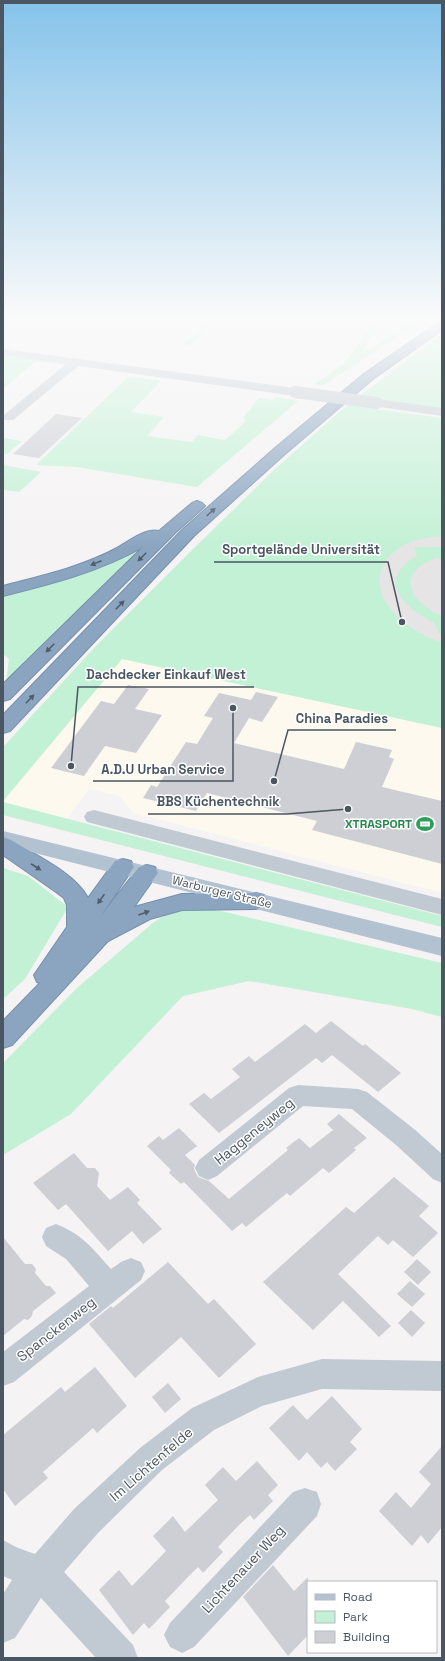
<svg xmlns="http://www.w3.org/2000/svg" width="445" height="1661" font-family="'Space Grotesk',sans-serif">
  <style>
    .commercial { fill: #fdf9ef }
    .education { fill: #e6e4e5 }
    .green { fill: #c3f1d5 }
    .building { fill: #cdcfd5 }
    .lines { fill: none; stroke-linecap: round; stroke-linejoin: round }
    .highway-casing { stroke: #7690ad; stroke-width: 2 }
    .minor { fill: #c1cad2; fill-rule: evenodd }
    .major { fill: #b3c2d1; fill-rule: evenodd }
    .highway { fill: #8ba5c1; fill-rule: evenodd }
    .minor-bridge { stroke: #c1cad2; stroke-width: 12 }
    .oneway { fill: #505e6b }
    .labels { text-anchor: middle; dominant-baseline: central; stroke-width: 3; stroke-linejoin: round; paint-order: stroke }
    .leisure-label { font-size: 12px; font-weight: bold; fill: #27864d; stroke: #fff; text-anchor: end }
    .street-label { font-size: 12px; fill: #4a5661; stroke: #fff }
    .near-street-label { font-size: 14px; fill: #4a5661; stroke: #fff }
    .leader { fill: none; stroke: #4a5661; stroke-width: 1.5 }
    .callout-dot { fill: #4a5661; stroke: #fff; stroke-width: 1.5 }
    .callout-label { font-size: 13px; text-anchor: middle; font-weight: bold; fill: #4a5661; stroke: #fff; stroke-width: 3; stroke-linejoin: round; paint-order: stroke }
  </style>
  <rect width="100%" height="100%" fill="#f5f3f3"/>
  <path class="commercial" d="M122,659L442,728V893L133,813L120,796L89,789L67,819L3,802Z"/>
  <path class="education" d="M442,518V728L346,566Z"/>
  <g class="green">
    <path d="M212,316H220L190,346L183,345Z"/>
    <path d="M378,316H386L363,350L370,349L420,316H430L322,386L315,384L345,363Z"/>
    <path d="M442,334V409L361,398L362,394Z"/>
    <path d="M3,354L62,362L66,365L36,361L3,389Z"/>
    <path d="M128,377L161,381L131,412L164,417L147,436L192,442L198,435L225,440L245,422L244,417L259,398L273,400L276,397L298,401L197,487L77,467L36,465Z"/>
    <path d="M354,404L369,408L442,418V536C430,537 417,539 406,544C399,547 392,553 387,559C360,595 410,634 442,642V728L122,659L3,801V747L94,648L189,553L275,469L346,406Z"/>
    <path d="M4,438L22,441L7,454L3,453Z"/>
    <path d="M3,465L41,472L19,492L3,490Z"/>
    <path d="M151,543L6,682L9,659L3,654V595L92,571Z"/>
    <path d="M414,547H442V565L439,557C395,571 407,601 442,616V634H439L435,623C406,609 373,580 417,556Z"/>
    <path d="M3,802L442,916V927L3,815Z"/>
    <path d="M3,868L28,876L68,907L25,979L3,999Z"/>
    <path d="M178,907L208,908L442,963V1017L412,1009L249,981L183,996L71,1114L3,1155V1063L78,987L154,922Z"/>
  </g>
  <g class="building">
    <path d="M56,414L82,418L39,458L13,454Z"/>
    <path d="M128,685L149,689L135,709L162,715L136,753L105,746L84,776L51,768L101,701L114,704Z"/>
    <path d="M256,692L278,697L262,722L249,718L234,743L344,769L356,742L392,750L389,757L394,759L382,787L442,801V864L312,830L317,821L207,793L196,811L143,798L151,785L157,787L186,742L197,744L213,718L204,716L219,693L251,700Z"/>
    <path d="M331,1021L363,1046L365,1044L401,1073L378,1092L332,1055L322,1063L316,1058L219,1133L189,1104L204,1093L211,1099L240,1077L232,1069L249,1056L255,1062L305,1024L316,1033Z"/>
    <path d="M339,1114L367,1138L354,1148L356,1150L329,1173L323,1168L290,1196L287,1193L246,1227L242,1223L232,1231L184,1182L181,1184L169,1173L171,1170L147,1146L159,1136L163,1140L179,1128L197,1146L185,1155L195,1165L194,1169L198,1177L209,1181L229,1199L288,1150L286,1148L299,1138L310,1148L333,1130L327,1124Z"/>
    <path d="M74,1153L87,1168H95L99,1173L97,1186L110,1200L128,1187L140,1200L137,1203L162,1229L143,1244L132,1231L108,1251L66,1204L58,1210L33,1183Z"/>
    <path d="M394,1177L429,1206L419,1216L438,1233L413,1257L393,1240L388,1245L378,1236L338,1274L391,1326L379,1337L343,1301L313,1330L263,1282L346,1207L354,1213Z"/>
    <path d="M3,1237L25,1264H32L36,1269L35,1273L46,1286H50L56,1293L33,1311L32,1316L28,1320L24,1319L3,1336Z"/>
    <path d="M417,1259L431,1272L418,1285L404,1272Z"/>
    <path d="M168,1262L208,1304L214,1299L256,1344L219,1378L181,1337L135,1378L89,1324L111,1306L113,1308Z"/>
    <path d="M410,1281L425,1294L412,1307L397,1294Z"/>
    <path d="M411,1310L425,1323L412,1337L398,1323Z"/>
    <path d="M95,1367L127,1406L97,1433L93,1428L43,1472L48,1478L15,1506L3,1489V1435L61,1387L65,1392Z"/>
    <path d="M168,1383L181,1399L165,1413L152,1397Z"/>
    <path d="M332,1396L362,1429L350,1442L357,1449L335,1471L327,1462L321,1468L307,1452L299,1461L269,1428L293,1405L307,1420Z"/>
    <path d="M442,1446V1527L428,1544L421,1535L412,1546L379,1511L396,1492L411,1508L431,1484L419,1472Z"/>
    <path d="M257,1461L278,1485L268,1495L273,1501L254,1520L250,1515L239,1525L218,1547L223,1552L203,1573L198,1567L187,1578L165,1601L170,1607L149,1629L144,1623L133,1635L99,1590L119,1570L132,1586L166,1551L153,1536L173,1516L185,1532L218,1500L205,1485L223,1467L236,1481Z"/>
    <path d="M273,1565L294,1591L308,1577V1635L288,1656L243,1597Z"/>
  </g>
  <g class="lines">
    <g class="highway-casing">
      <g id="highway">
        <path d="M442,322V330L373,379L285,454L194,536L10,731L3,733V715L182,530L275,448L365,373L438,323Z"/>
        <path d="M197,501L202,503L205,506L202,509L176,532L10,699L3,701V684L143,547C99,572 51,584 3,596V586C41,576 82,567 117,548C128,542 145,528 159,531L192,503Z"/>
        <path d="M3,837L11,840C35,855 75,873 88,898L115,861L123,859L131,861L134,867L100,917L139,867L147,865L155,867L158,873L134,907L182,894L256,893L264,895L268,901L264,907L256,909L182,910L150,919L108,941L12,1045L3,1048V1021L40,983L37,982L34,975L67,927V905L64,898L56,892L3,855Z"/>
      </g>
    </g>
    <g class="minor">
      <path d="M3,349L295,388L299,389L301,392L299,395L295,396L78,366L13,420H5L3,417L5,414L66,364L3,355Z"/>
      <path d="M377,399L442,408V416L373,406L371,403L373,400Z"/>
      <path d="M94,810L442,899V915L87,822L84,817L87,812Z"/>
      <path d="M298,1085L358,1089L367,1092L414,1129L442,1154V1183L433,1179L396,1145L352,1109L303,1106L217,1176L208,1180L199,1176L195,1168L199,1160L289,1088Z"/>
      <path d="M56,1224C82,1234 93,1249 111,1269L121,1262L131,1258L141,1262L145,1271L141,1280L14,1382L3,1386V1352L89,1286L66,1259L46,1246L42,1237L46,1228Z"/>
      <path d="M322,1359L442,1361V1391L322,1389L262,1406L214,1430L162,1470L98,1533L64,1572L133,1645L138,1658H96L41,1598L15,1638L3,1643V1594L12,1580L3,1576V1540L18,1548L35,1554L74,1509L140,1448L192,1408L258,1377Z"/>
      <path d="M305,1488L317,1492L321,1504L317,1516L194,1647L182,1653L170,1647L164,1635L170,1623L293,1492Z"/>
    </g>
    <path class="major" d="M3,831L442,938V956L3,845Z"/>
    <use href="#highway" class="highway"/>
    <path class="minor-bridge" d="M295,392L377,403"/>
  </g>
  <defs><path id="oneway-solid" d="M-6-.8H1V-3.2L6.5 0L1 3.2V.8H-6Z"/></defs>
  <g class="oneway">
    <use href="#oneway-solid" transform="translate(211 512) rotate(-42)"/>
    <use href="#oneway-solid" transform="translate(142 557) rotate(135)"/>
    <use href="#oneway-solid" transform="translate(96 563) rotate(158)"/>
    <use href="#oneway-solid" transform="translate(120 605) rotate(-46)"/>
    <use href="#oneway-solid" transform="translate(50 648) rotate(135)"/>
    <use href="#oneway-solid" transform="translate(30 699) rotate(-46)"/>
    <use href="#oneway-solid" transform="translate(36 867) rotate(33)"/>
    <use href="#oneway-solid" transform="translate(101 899) rotate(125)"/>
    <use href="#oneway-solid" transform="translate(144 913) rotate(-20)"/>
  </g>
  <linearGradient id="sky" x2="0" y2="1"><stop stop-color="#85c3ea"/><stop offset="0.58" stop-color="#fafafa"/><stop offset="1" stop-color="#fafafa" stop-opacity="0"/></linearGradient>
  <rect width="445" height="548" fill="url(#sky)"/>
  <defs>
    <g id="stadium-bare" transform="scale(1.38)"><path d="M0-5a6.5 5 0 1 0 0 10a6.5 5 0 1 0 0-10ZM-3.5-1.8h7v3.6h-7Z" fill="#2e9e5b" stroke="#fff" stroke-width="2.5" paint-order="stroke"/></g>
  </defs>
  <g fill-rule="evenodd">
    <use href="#stadium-bare" x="425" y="824"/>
  </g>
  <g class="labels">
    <g class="leisure-label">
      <text x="412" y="824">XTRASPORT</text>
    </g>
    <g class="street-label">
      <text transform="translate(222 892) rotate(14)">Warburger Straße</text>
    </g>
    <g class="near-street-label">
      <text transform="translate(254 1131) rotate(-39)">Haggeneyweg</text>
      <text transform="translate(56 1329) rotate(-38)">Spanckenweg</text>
      <text transform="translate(151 1464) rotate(-41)">Im Lichtenfelde</text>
      <text transform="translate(243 1569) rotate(-47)">Lichtenauer Weg</text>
    </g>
  </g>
  <path class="leader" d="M402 622L388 562H214M71 766L78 687H254M274 781L288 730H396M233 708L233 781H93M348 809L287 814H148"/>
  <g class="callout-dot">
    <circle cx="402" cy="622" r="4"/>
    <circle cx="71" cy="766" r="4"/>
    <circle cx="274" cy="781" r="4"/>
    <circle cx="233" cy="708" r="4"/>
    <circle cx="348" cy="809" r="4"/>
  </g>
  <g class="callout-label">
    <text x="301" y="554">Sportgelände Universität</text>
    <text x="166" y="679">Dachdecker Einkauf West</text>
    <text x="342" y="723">China Paradies</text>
    <text x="163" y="774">A.D.U Urban Service</text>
    <text x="218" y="806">BBS Küchentechnik</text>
  </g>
  <rect width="445" height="1661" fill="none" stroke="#4a5661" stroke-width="8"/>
  <rect x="307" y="1581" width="130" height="72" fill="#ffffff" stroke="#b7bbc0"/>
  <rect x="315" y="1594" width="20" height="6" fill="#b3c2d1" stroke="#b7bbc0"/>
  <text x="343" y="1601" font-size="12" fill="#4a5661">Road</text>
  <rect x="315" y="1611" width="20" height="12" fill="#c3f1d5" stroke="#b7bbc0"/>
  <text x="343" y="1621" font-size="12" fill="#4a5661">Park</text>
  <rect x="315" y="1631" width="20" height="12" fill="#cdcfd5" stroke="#b7bbc0"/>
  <text x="343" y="1641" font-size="12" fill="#4a5661">Building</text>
</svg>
